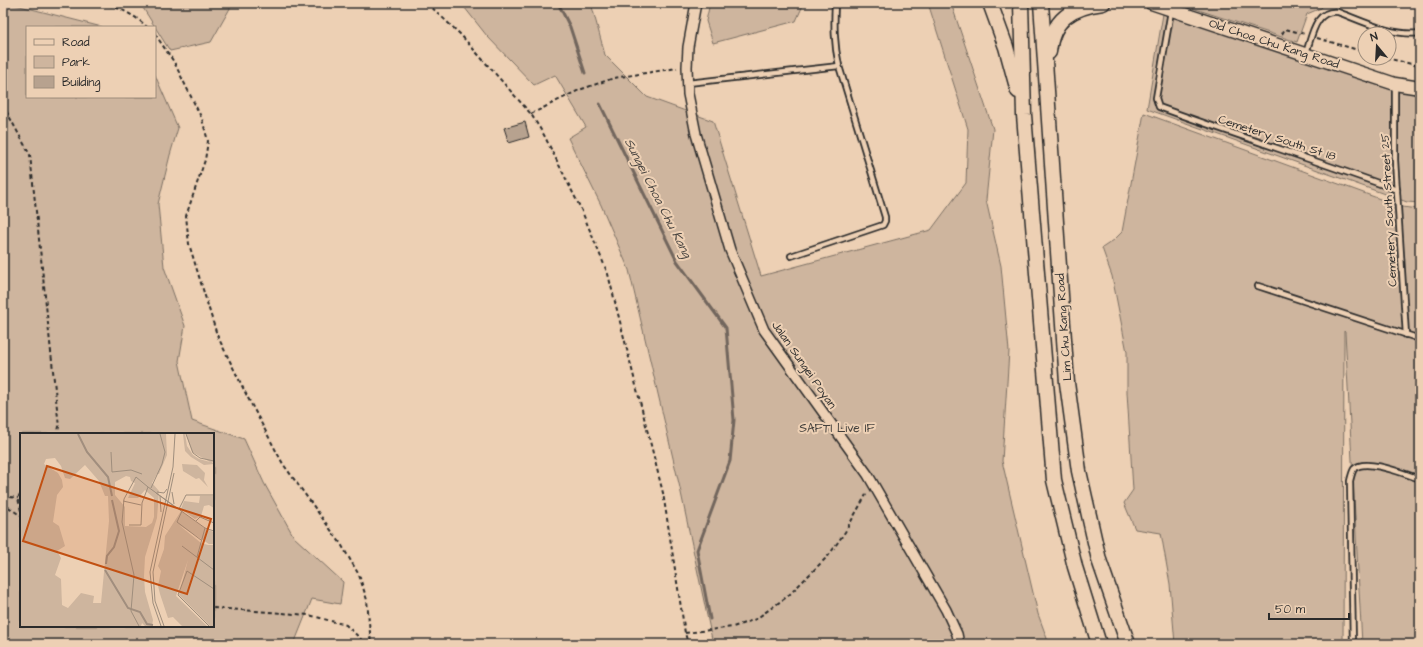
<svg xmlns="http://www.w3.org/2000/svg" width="1423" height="647" font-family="'Architects Daughter',sans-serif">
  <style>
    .green { fill: #ceb59e; stroke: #7c7064; fill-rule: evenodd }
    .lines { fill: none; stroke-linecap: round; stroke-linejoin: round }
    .stream { stroke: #72665d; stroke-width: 3 }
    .building { fill: #b7a28f; stroke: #2b2b2b }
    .lane-casing { stroke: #2b2b2b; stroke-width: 8 }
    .street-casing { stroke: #2b2b2b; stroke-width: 12 }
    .secondary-casing { stroke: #2b2b2b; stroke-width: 15 }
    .primary-casing { stroke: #2b2b2b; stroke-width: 17 }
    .path { stroke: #2b2b2b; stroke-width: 2; stroke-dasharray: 4 3; stroke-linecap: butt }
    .lane { stroke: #edd0b4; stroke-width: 4.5 }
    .street { stroke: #edd0b4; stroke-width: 9 }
    .secondary { stroke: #edd0b4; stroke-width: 12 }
    .primary { stroke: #edd0b4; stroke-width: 14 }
    .labels { text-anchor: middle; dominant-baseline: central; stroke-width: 4; stroke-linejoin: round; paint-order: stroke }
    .street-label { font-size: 12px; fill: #2b2b2b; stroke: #edd0b4 }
    .park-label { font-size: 12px; fill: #43403c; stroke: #edd0b4 }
    .water-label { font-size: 13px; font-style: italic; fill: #484440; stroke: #edd0b4 }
    .inset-river { fill: none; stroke: #a18e7e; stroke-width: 2 }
    .inset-road { fill: none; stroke: #9f8e7d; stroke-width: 1 }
    .view { fill: #c25012; fill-opacity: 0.15; stroke: #c25012; stroke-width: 2 }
    .inset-edge { fill: none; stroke: #2b2b2b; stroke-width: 2 }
  </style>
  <rect width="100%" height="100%" fill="#edd0b4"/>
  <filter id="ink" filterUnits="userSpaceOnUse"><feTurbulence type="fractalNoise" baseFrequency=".025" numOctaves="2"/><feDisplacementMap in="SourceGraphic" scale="8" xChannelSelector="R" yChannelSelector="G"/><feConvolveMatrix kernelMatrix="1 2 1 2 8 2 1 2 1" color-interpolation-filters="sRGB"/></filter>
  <g filter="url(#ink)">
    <g class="green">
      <path d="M3,3H8L102,27H27V97H155V75L178,128L170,155L158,204L164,267L185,326L179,361L192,421L244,439L264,483L294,537L343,582L340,604L312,599L294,644H3ZM21,434H213V626H21Z"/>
      <path d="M140,3H233L211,42L170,51Z"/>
      <path d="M461,3H591L605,55L647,97L713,121L761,276L931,230L966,183L968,129L928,3H951L993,129L986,200L1001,266L1009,351L1002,461L1038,614L1049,644H713L680,488L629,270L601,205L568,138L586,127L555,75L534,85L487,36Z"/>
      <path d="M710,3H804L796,21L713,43L706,21Z"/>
      <path d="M1177,3H1326L1321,8L1307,14L1297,42Z"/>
      <path d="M1163,14L1405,91L1420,94V203L1407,202L1147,109Z"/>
      <path d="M1144,113L1402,207L1420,209V644H1362L1345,332L1344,331L1343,644H1175L1170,584L1161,533L1135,529L1124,503L1133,490L1127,392V352L1112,276L1102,248L1114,240L1122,232Z"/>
    </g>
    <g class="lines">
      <g class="stream">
        <path d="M558,3L570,27L585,73"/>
        <path d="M600,104L677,261L726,328L734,420L730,461L697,550L710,619"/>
      </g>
    </g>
    <path class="building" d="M525,122L529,137L509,143L504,128Z"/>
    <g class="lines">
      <g class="lane-casing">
        <g id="lane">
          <path d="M1171,11L1156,98L1159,107C1238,136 1318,161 1397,190"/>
          <path d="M1306,53C1312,36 1315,9 1338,12C1362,21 1394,37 1420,33"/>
          <path d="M688,83L839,66"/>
          <path d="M1395,85V160L1406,335"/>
          <path d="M791,256L883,225L885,221V217L839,66C834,43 834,26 835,3"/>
          <path d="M1258,286L1420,339"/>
          <path d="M1353,644L1350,481C1351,477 1352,472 1354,469C1365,457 1407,475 1420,479"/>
        </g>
      </g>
      <g class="street-casing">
        <path id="street" d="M696,3L688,47L687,67L688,94L696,134L730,250L764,330L868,475L946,610L957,634L959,644"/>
      </g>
      <g class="secondary-casing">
        <path id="secondary" d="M1151,3L1395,84L1420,88"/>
      </g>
      <g class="primary-casing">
        <g id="primary">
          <path d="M990,3L1006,47L1018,91"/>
          <path d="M1021,3L1024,115L1054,480L1075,567L1099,644"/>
          <path d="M1041,3L1067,383L1079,471L1099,560L1128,644"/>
          <path d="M1049,52C1052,19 1072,7 1103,3"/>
        </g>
      </g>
      <g class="path">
        <path d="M102,3C118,7 135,15 147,27"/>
        <path d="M427,3L460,34L531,114L544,135L581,209L608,274L663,493L685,633L688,644"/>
        <path d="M155,34L174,62L202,119L208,141L205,160L186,216L189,244L217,335L248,398L283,464L341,544L359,575L367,600L371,644"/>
        <path d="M1282,34L1285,29L1305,34"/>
        <path d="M1317,38L1365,52"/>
        <path d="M1386,58L1420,66"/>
        <path d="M3,105L30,155L59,427L57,434"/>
        <path d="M531,114L579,90L614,78L677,68"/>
        <path d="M21,494L18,498L21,511"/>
        <path d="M3,496L18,498"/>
        <path d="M3,503L21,516"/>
        <path d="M213,608L309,615L346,625L366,644"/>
        <path d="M685,633L733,627L756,619L788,596L829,555L845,532L867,493"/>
      </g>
      <use href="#lane" class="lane"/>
      <use href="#street" class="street"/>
      <use href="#secondary" class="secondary"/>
      <use href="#primary" class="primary"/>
    </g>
  </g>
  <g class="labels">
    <g class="street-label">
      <text transform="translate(1274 44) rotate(18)">Old Choa Chu Kang Road</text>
      <text transform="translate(1277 138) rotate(18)">Cemetery South St 18</text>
      <text transform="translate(1389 210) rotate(-93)">Cemetery South Street 25</text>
      <text transform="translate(1064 327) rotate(-94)">Lim Chu Kang Road</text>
      <text transform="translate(804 365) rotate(55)">Jalan Sungei Poyan</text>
    </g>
    <g class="park-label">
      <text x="837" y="428">SAFTI Live IF</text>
    </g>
    <g class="water-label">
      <text transform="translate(658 198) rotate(63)">Sungei Choa Chu Kang</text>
    </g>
  </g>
  <g transform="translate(20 433)">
    <rect width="194" height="194" fill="#edd0b4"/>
    <path d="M0,1H146L147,22L139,41H137L132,50L139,58L137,85L125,124L124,143L125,159L133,187L132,193H125L122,190L121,193H0ZM35,25L41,33L45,45L50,46L65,32L79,48L85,63H88L89,88L81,170H73L74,163L61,160L48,175L42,172L41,146L35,142L41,125L37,118L45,113L39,93L33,89L37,62L43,54L42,47L38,40L24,31L26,26ZM106,43L110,44L111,48L115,50L108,65H118L125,57L134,65V84L132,90L126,94L105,93V74L95,62V49ZM163,1H165L167,13L173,22L179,26L190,29L172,19L166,1H194V28L192,29L194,31L184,32L171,24L165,18ZM162,31L177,32L185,40L184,47L188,54L179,45L176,46L163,38ZM180,63H194V75L189,72L184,73L181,83L175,86L161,76L164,68L179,70ZM161,78L186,96L194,99V111H189L159,92L181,110L188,112H194V193H190L159,162L168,127L156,163L187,193H162L153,184L148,185L140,161L138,153L141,138L138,133L144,116L145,103Z" fill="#ceb59e" fill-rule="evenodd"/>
    <path class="inset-river" d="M58,1L67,19L88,44L92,63M86,131L87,123L94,114L99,98L92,67M85,137L108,175L120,179L127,191L133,192"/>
    <path class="inset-road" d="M166,1L173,20L180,25L194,28M91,19L92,39L111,37L122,41M116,44L104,66L102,89L114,142L111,178L119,193M116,44L128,54M128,54L185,95L194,98M131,55L142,31L145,19L140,1M137,59L144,60L147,56M152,59L154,71M136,60L155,74M140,63L141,79M103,68L121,72M159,76L166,62H194M162,78L157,89L181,107M176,88L180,84L194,90M109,92H121L122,70L128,54M162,113L194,137M177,124L185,95M141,193L133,170L130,139L153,34L155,1M144,193L135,168L133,139L154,40M189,193L158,162L167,138L194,156"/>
    <path class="view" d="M27,33L191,86L167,161L3,108Z"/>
    <rect width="194" height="194" class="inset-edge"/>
  </g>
  <rect width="1423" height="647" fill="none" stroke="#edd0b4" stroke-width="16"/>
  <rect x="8" y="8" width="1407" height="631" fill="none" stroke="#2b2b2b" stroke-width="1.5" filter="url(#ink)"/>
  <rect x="26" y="26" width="130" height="72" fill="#edd0b4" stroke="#9f8e7d"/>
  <rect x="34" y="39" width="20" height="6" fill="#edd0b4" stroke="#9f8e7d"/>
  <text x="62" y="46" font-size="12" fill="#2b2b2b">Road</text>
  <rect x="34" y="56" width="20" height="12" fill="#ceb59e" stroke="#9f8e7d"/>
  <text x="62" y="66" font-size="12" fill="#2b2b2b">Park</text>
  <rect x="34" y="76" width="20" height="12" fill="#b7a28f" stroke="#9f8e7d"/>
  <text x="62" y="86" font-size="12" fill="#2b2b2b">Building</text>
  <g transform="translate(1377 46) rotate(342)"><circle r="19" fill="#edd0b4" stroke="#9f8e7d"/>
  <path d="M0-3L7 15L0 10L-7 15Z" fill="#2b2b2b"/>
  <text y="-6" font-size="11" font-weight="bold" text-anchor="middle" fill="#2b2b2b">N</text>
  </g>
  <path d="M1269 613v6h80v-6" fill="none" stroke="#2b2b2b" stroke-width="2"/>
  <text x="1275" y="613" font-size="12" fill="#2b2b2b" stroke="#edd0b4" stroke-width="3" paint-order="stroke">50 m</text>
</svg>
